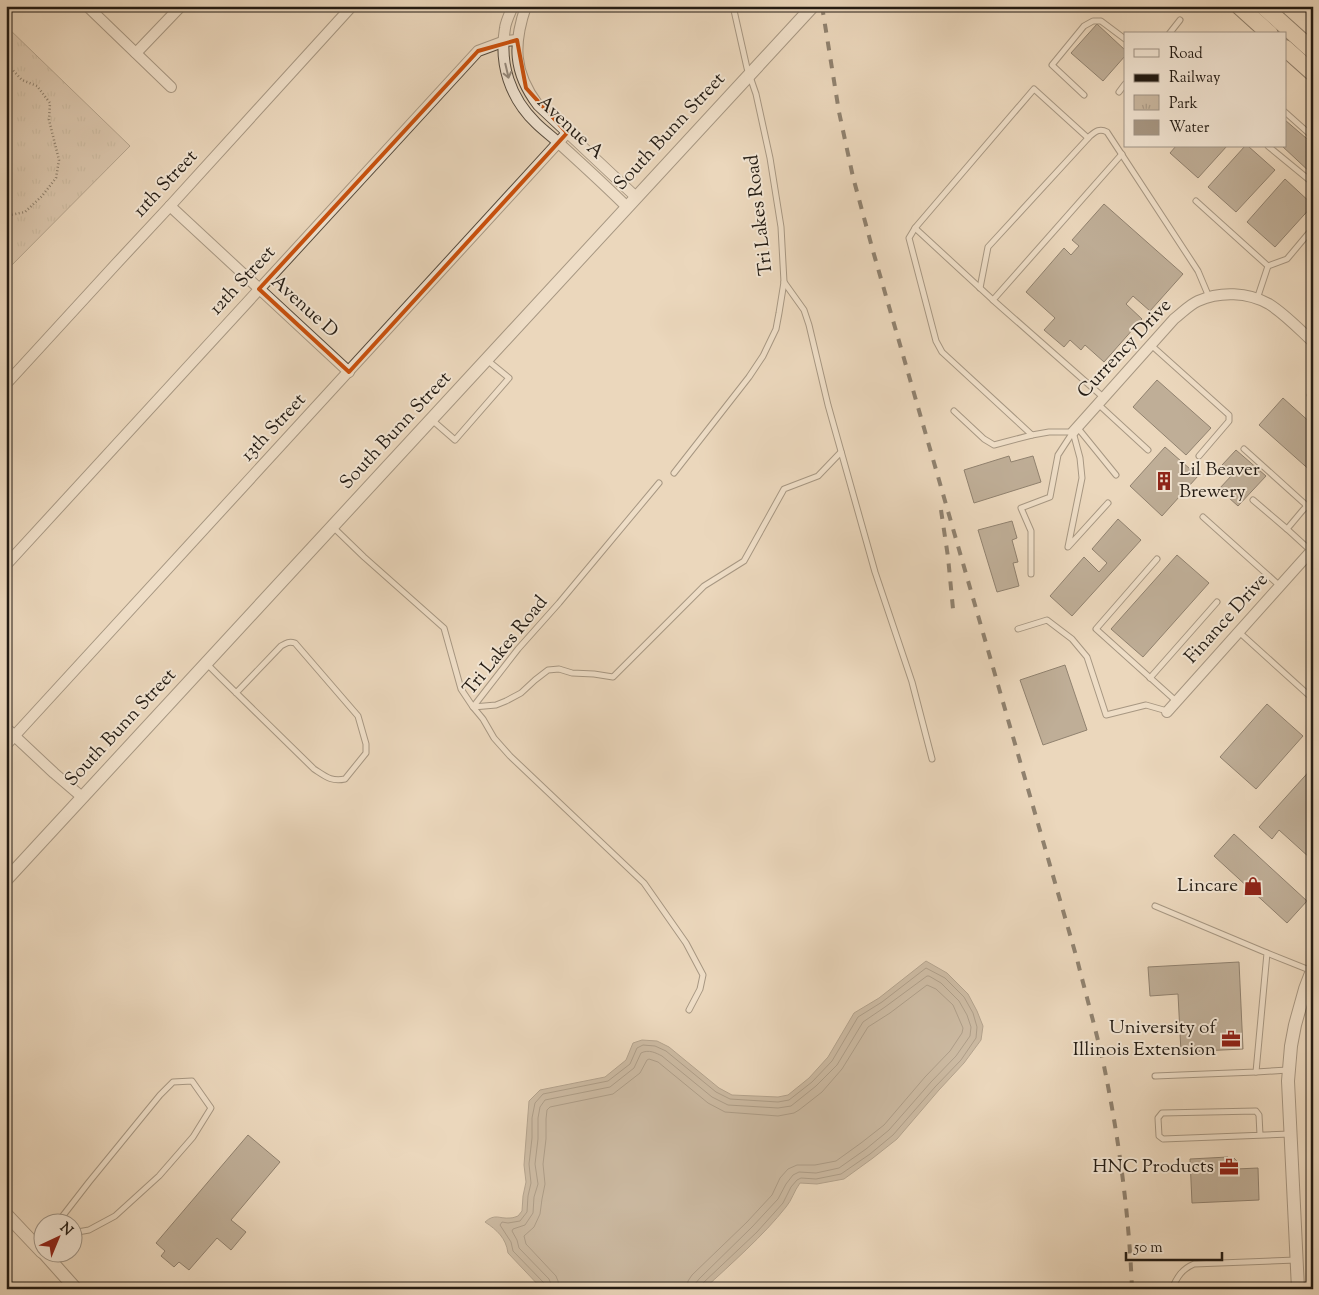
<svg xmlns="http://www.w3.org/2000/svg" width="1319" height="1295" font-family="'Sorts Mill Goudy',serif">
  <style>
    .park { fill: url(#park-tufts); stroke: #766959 }
    .water { fill: #a79783; stroke: #726556 }
    .lines { fill: none; stroke-linecap: round; stroke-linejoin: round }
    .shore { stroke: #65594b; stroke-width: 1 }
    .building { fill: #8b7d6b; stroke: #231b13 }
    .service-casing { stroke: #554a3d; stroke-width: 7 }
    .minor-casing { stroke: #554a3d; stroke-width: 12 }
    .tertiary-casing { stroke: #554a3d; stroke-width: 14 }
    .trunk-casing { stroke: #231b13; stroke-width: 18 }
    .path { stroke: #231b13; stroke-width: 2.5; stroke-dasharray: 1 2.5; stroke-linecap: butt }
    .service { stroke: #f2e5d3; stroke-width: 5 }
    .minor { stroke: #f2e5d3; stroke-width: 10 }
    .tertiary { stroke: #f2e5d3; stroke-width: 12 }
    .trunk { stroke: #ebd7bc; stroke-width: 16 }
    .rail { stroke: #231b13; stroke-width: 4; stroke-dasharray: 9 9; stroke-linecap: butt }
    .oneway { stroke: #958a7d }
    .marked { fill: none; stroke: #ca500d; stroke-width: 4; stroke-linejoin: round }
    .labels { text-anchor: middle; dominant-baseline: central; stroke-width: 4; stroke-linejoin: round; paint-order: stroke }
    .street-label { font-size: 19px; fill: #231b13; stroke: #f2e5d3 }
    .poi-label { font-size: 19px; fill: #231b13; stroke: #f2e5d3; text-anchor: end }
  </style>
  <defs>
    <pattern id="park-tufts" width="24" height="20" patternUnits="userSpaceOnUse" patternTransform="scale(1.25)"><rect width="24" height="20" fill="#c9b79f"/><path d="M3 7l-1-3M5 7V3M7 7l1-3M15 17l-1-3M17 17v-4M19 17l1-3" fill="none" stroke="#ac9d88"/></pattern>
  </defs>
  <rect width="100%" height="100%" fill="#ebd7bc"/>
  <filter id="stains"><feTurbulence type="fractalNoise" baseFrequency=".004" numOctaves="4"/><feColorMatrix values="0 0 0 0 .2 0 0 0 0 .09 0 0 0 0 .02 0 0 0 .5 -.17"/></filter>
  <radialGradient id="worn" r=".72"><stop offset=".6" stop-color="#630" stop-opacity="0"/><stop offset="1" stop-color="#630" stop-opacity=".3"/></radialGradient>
  <path class="park" d="M6,26L130,146L6,271Z"/>
  <path class="water" d="M926,961L947,973L968,994L977,1011L983,1026L981,1040L964,1063L939,1090L897,1139L873,1158L844,1179L817,1184L800,1183C794,1191 792,1200 786,1207C764,1235 731,1264 704,1289H542L508,1253C506,1238 497,1230 485,1222C495,1213 499,1219 510,1218C513,1218 515,1217 518,1216L522,1211L523,1196L526,1182L524,1165L529,1101L540,1090L605,1077L626,1060L633,1043L642,1040L657,1041L669,1047L719,1088L732,1095L778,1097L788,1095L809,1078L828,1057L854,1013L879,998Z"/>
  <g class="lines">
    <g class="shore">
      <path d="M546,1289L544,1283L513,1251L511,1242L500,1225L502,1222L508,1223L520,1221L527,1212L528,1196L531,1183L529,1164L532,1138V1118L535,1103L543,1094L608,1081L630,1064L637,1048L643,1045L655,1046L666,1051L716,1092L730,1099L778,1102L789,1100L812,1082L832,1061L858,1017L882,1002L926,968L945,978L964,997L973,1013L977,1027L976,1038L961,1060L935,1087L893,1135L870,1154L841,1174L816,1179L801,1178L797,1180L791,1187L783,1203L757,1232L703,1283L701,1289"/>
      <path d="M552,1289L551,1284L549,1279L519,1248L517,1240L512,1231L513,1229L525,1225L533,1213L534,1197L538,1184L535,1164L538,1139V1118L540,1107L545,1100L610,1087L634,1068L641,1053C649,1049 656,1053 662,1056L712,1097L728,1105L778,1108L791,1106L816,1086L837,1065L863,1022L885,1007L927,976H929L941,983L959,1001L967,1015L971,1027L970,1036L956,1056L931,1082L889,1130L866,1149L839,1168L816,1173L799,1172L793,1175L786,1184L778,1199L752,1227L699,1279L695,1284V1289"/>
      <path d="M559,1289L558,1281L556,1276L526,1244L524,1236L534,1227L540,1214L542,1199L545,1184L543,1164L546,1139V1119L547,1110L550,1107L613,1094L640,1073L647,1060L649,1059L658,1062L708,1103L725,1112L778,1116L794,1113L799,1110L822,1092L842,1069L868,1027L890,1013L927,985L936,989L953,1005L963,1028L962,1033L950,1051L925,1077L884,1125L861,1143L836,1161L815,1165H797L788,1169L780,1178L772,1195L747,1222L692,1275L688,1281L687,1289"/>
    </g>
  </g>
  <g class="building">
    <path d="M1097,24L1125,50V56L1103,81L1071,53Z"/>
    <path d="M1285,120L1313,144L1312,174L1282,146H1285Z"/>
    <path d="M1176,146H1227L1198,178L1170,153Z"/>
    <path d="M1245,146H1248L1275,170L1236,212L1208,187Z"/>
    <path d="M1285,179L1313,205L1275,247L1247,222Z"/>
    <path d="M1104,204L1183,274L1150,311L1133,296L1126,304L1142,319L1104,362L1085,345L1081,350L1070,340L1064,347L1044,330L1055,318L1026,292L1064,248L1071,255L1079,246L1072,240Z"/>
    <path d="M1157,380L1211,428L1186,455L1133,407Z"/>
    <path d="M1283,398L1313,425V473L1259,425Z"/>
    <path d="M1165,447L1198,476L1162,516L1130,486Z"/>
    <path d="M1236,450L1266,476L1238,506L1219,489L1233,474L1222,465Z"/>
    <path d="M1009,456L1011,462L1033,456L1041,482L974,503L964,470Z"/>
    <path d="M1118,519L1141,540L1072,616L1050,596L1084,557L1099,572L1107,563L1092,549Z"/>
    <path d="M1012,521L1017,538L1012,540L1018,562L1013,563L1019,586L997,592L978,530Z"/>
    <path d="M1177,555L1209,583L1143,657L1111,629Z"/>
    <path d="M1065,665L1087,730L1043,745L1020,680Z"/>
    <path d="M1267,704L1303,736L1256,789L1220,757Z"/>
    <path d="M1313,767V855L1310,858L1279,830L1272,839L1259,827Z"/>
    <path d="M1234,834L1307,901L1287,923L1214,856Z"/>
    <path d="M1239,962L1243,1049L1181,1052L1178,994L1150,996L1148,967Z"/>
    <path d="M248,1135L280,1162L231,1220L246,1232L231,1250L217,1238L189,1270L179,1262L174,1267L161,1256L165,1251L156,1243Z"/>
    <path d="M1228,1157L1229,1161H1231L1234,1158L1239,1163L1236,1167V1169L1258,1168L1259,1200L1192,1203L1190,1159Z"/>
    <path d="M1228,1284L1229,1289H1190V1286Z"/>
  </g>
  <g class="lines">
    <g class="service-casing">
      <g id="service">
        <path d="M1169,34L1180,20"/>
        <path d="M1119,92L1125,84"/>
        <path d="M1084,95L1052,65L1084,26L1093,21H1101L1125,39"/>
        <path d="M1285,112L1313,137"/>
        <path d="M1268,146L1313,183"/>
        <path d="M1196,201L1268,266"/>
        <path d="M915,228L993,300"/>
        <path d="M784,282L804,310L809,325L828,405L875,572L912,682L932,759"/>
        <path d="M980,288L988,247L1090,136C1096,131 1100,128 1107,132L1198,271L1209,297"/>
        <path d="M1257,299L1268,266L1287,259L1313,228"/>
        <path d="M1151,345L1229,415V421L1199,456"/>
        <path d="M1313,391L1310,395L1313,398"/>
        <path d="M1103,397L993,300L1122,154"/>
        <path d="M1098,404L1148,450"/>
        <path d="M954,411L984,439L994,445L1032,435"/>
        <path d="M432,420L455,440L509,378L487,360"/>
        <path d="M1077,427L1116,475"/>
        <path d="M1073,432H1049L1032,435L942,352L936,341L909,238L915,228L1034,89L1088,138"/>
        <path d="M1073,432L1080,458L1082,478L1068,547L1108,503"/>
        <path d="M1244,449L1305,504L1306,507L1303,510L1287,529L1311,551"/>
        <path d="M674,473L749,377L763,356L776,329L779,313L784,282L781,227L770,158L756,94L747,68L733,6"/>
        <path d="M659,483L559,603L518,649L473,707L483,719L494,738L510,756L644,883L686,943L703,975L700,989L689,1010"/>
        <path d="M1253,500L1287,529"/>
        <path d="M1203,517L1280,586"/>
        <path d="M333,527L364,557L444,628L461,689L473,707L496,705L506,701L521,693L535,680L548,670L559,669L572,673L594,674L613,677L704,586L744,561L784,489L818,476L841,452"/>
        <path d="M1157,559L1096,629L1176,701"/>
        <path d="M1031,574V531L1021,508L1050,497L1058,455L1073,432"/>
        <path d="M1018,629L1047,620L1072,639L1087,657L1106,715L1146,705L1167,711"/>
        <path d="M1239,632L1313,699"/>
        <path d="M207,664L220,677L314,769C325,776 331,782 345,779L366,753V744L358,716L295,643C289,641 286,643 281,646L236,693"/>
        <path d="M1150,678L1217,602"/>
        <path d="M1155,906L1267,953L1256,1072L1155,1076"/>
        <path d="M1267,953L1312,971"/>
        <path d="M1256,1072L1288,1070"/>
        <path d="M1260,1135L1259,1115L1256,1111L1162,1113L1158,1118L1159,1136L1163,1139L1290,1134"/>
        <path d="M58,1222L89,1182L160,1095L173,1082L192,1081L211,1108L193,1137L159,1176L115,1216L89,1230L72,1233"/>
        <path d="M1172,1289C1177,1277 1182,1269 1194,1264L1296,1260"/>
      </g>
    </g>
    <g class="minor-casing">
      <g id="minor">
        <path d="M87,6L171,87"/>
        <path d="M513,6C510,13 506,21 505,28C499,64 510,98 536,123C544,131 554,138 562,146C584,166 606,186 627,207"/>
        <path d="M526,6C513,44 513,72 538,105L636,197"/>
        <path d="M136,53L181,6"/>
        <path d="M170,206L349,372"/>
        <path d="M6,384L116,264L170,206L352,6"/>
        <path d="M1073,432L1174,319C1182,313 1189,305 1198,301C1220,291 1248,292 1269,304C1285,314 1299,329 1313,342"/>
        <path d="M6,565L478,51L505,41L517,40"/>
        <path d="M1167,712L1313,549"/>
        <path d="M6,728L54,773L82,797"/>
        <path d="M6,745L567,133"/>
      </g>
    </g>
    <g class="tertiary-casing">
      <g id="tertiary">
        <path d="M6,880L813,6"/>
        <path d="M6,1214L42,1252"/>
        <path d="M43,1252L76,1289"/>
        <path d="M1298,1289L1288,1081L1291,1046L1295,1025L1305,989L1313,968"/>
      </g>
    </g>
    <g class="trunk-casing">
      <g id="trunk">
        <path d="M1239,6L1270,34"/>
        <path d="M1263,6L1313,51"/>
        <path d="M1285,48L1313,73"/>
      </g>
    </g>
    <path class="path" d="M6,63L22,80L37,86L50,103L49,120L59,160L56,178L42,196L25,212L6,216"/>
    <use href="#service" class="service"/>
    <use href="#minor" class="minor"/>
    <use href="#tertiary" class="tertiary"/>
    <use href="#trunk" class="trunk"/>
    <g class="rail">
      <path d="M822,6L839,112L853,177L873,251L1077,959C1086,995 1096,1030 1104,1066C1119,1139 1129,1214 1132,1289"/>
      <path d="M941,510L948,557L953,609"/>
    </g>
  </g>
  <defs><path id="oneway-shaft" d="M-6 0H5M1.5-3L5.5 0L1.5 3" fill="none" stroke-width="1.6" stroke-linecap="round" stroke-linejoin="round" transform="scale(1.25)"/></defs>
  <use class="oneway" href="#oneway-shaft" transform="translate(507 71) rotate(77)"/>
  <path d="M0 0H1319V1295H0ZM517,40L526,88L567,133L349,372L259,289L478,51Z" fill="#ebd7bc" fill-opacity=".55" fill-rule="evenodd"/>
  <path class="marked" d="M517,40L526,88L567,133L349,372L259,289L478,51Z"/>
  <defs>
    <g id="building-bare" transform="scale(1.5)"><path d="M-4-6H4V6H1V3H-1V6H-4ZM-2.5-4.3h1.7v1.8h-1.7ZM.8-4.3h1.7v1.8H.8ZM-2.5-1h1.7V.8h-1.7ZM.8-1h1.7V.8H.8Z" fill="#8f2418" stroke="#f2e5d3" stroke-width="2.5" paint-order="stroke"/></g>
    <g id="shop-bare" transform="scale(1.5)"><path d="M-5-2.5h2.3a2.7 3.5 0 0 1 5.4 0H5L5.5 6h-11ZM-1.5-2.5h3a1.5 2.3 0 0 0-3 0Z" fill="#8f2418" stroke="#f2e5d3" stroke-width="2.5" paint-order="stroke"/></g>
    <g id="office-bare" transform="scale(1.5)"><path d="M-6-3h4V-5.5h4V-3h4V5H-6ZM-1-4.5V-3h2v-1.5ZM-6 0V1H6V0Z" fill="#8f2418" stroke="#f2e5d3" stroke-width="2.5" paint-order="stroke"/></g>
  </defs>
  <g fill-rule="evenodd">
    <use href="#building-bare" x="1164" y="481"/>
    <use href="#shop-bare" x="1253" y="886"/>
    <use href="#office-bare" x="1231" y="1039"/>
    <use href="#office-bare" x="1229" y="1167"/>
  </g>
  <g class="labels">
    <g class="street-label">
      <text transform="translate(570 128) rotate(43)">Avenue A</text>
      <text transform="translate(670 132) rotate(-47)">South Bunn Street</text>
      <text transform="translate(166 184) rotate(-47)">11th Street</text>
      <text transform="translate(760 215) rotate(-97)">Tri Lakes Road</text>
      <text transform="translate(243 281) rotate(-47)">12th Street</text>
      <text transform="translate(304 307) rotate(42)">Avenue D</text>
      <text transform="translate(1125 349) rotate(-47)">Currency Drive</text>
      <text transform="translate(274 428) rotate(-47)">13th Street</text>
      <text transform="translate(396 431) rotate(-47)">South Bunn Street</text>
      <text transform="translate(1227 619) rotate(-48)">Finance Drive</text>
      <text transform="translate(506 646) rotate(-51)">Tri Lakes Road</text>
      <text transform="translate(121 728) rotate(-47)">South Bunn Street</text>
    </g>
    <g class="poi-label">
      <text x="1179" y="470" text-anchor="start">Lil Beaver<tspan x="1179" dy="22">Brewery</tspan></text>
      <text x="1238" y="886">Lincare</text>
      <text x="1216" y="1028">University of<tspan x="1216" dy="22">Illinois Extension</tspan></text>
      <text x="1214" y="1167">HNC Products</text>
    </g>
  </g>
  <rect width="1319" height="1295" fill="none" stroke="#ebd7bc" stroke-width="25"/>
  <rect x="8" y="8" width="1304" height="1280" fill="none" stroke="#231b13" stroke-width="2.5"/>
  <rect x="12" y="12" width="1294" height="1270" fill="none" stroke="#231b13"/>
  <rect x="1124" y="32" width="162" height="115" fill="#f2e5d3" stroke="#9f9486"/>
  <rect x="1134" y="49" width="25" height="8" fill="#f2e5d3" stroke="#9f9486"/>
  <text x="1169" y="58" font-size="15" fill="#231b13">Road</text>
  <rect x="1134" y="74" width="25" height="8" fill="#231b13" stroke="#9f9486"/>
  <text x="1169" y="82" font-size="15" fill="#231b13">Railway</text>
  <rect x="1134" y="95" width="25" height="15" fill="url(#park-tufts)" stroke="#9f9486"/>
  <text x="1169" y="108" font-size="15" fill="#231b13">Park</text>
  <rect x="1134" y="120" width="25" height="15" fill="#a79783" stroke="#9f9486"/>
  <text x="1169" y="132" font-size="15" fill="#231b13">Water</text>
  <g transform="translate(58 1238) rotate(44)"><circle r="24" fill="#f2e5d3" stroke="#9f9486"/>
  <path d="M0-4L9 19L0 12L-9 19Z" fill="#8f2418"/>
  <text y="-8" font-size="14" font-weight="bold" text-anchor="middle" fill="#231b13">N</text>
  </g>
  <path d="M1126 1252v8h96v-8" fill="none" stroke="#231b13" stroke-width="2.5"/>
  <text x="1134" y="1252" font-size="15" fill="#231b13" stroke="#f2e5d3" stroke-width="4" paint-order="stroke">50 m</text>
  <rect width="100%" height="100%" filter="url(#stains)"/>
  <rect width="100%" height="100%" fill="url(#worn)"/>
</svg>
